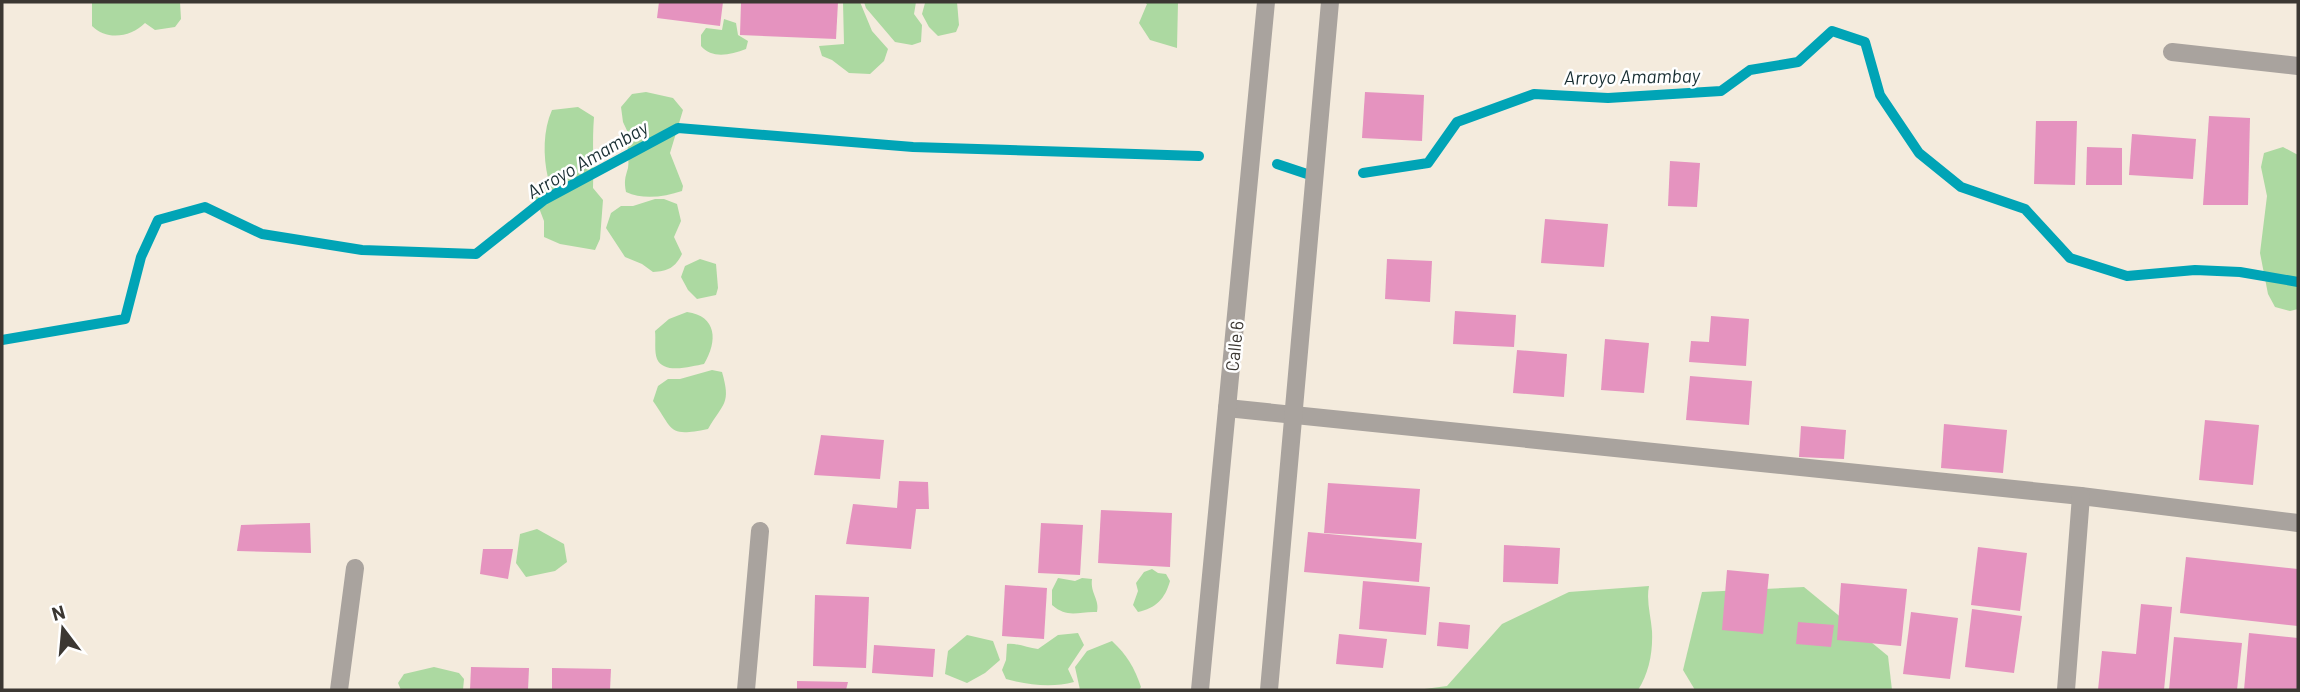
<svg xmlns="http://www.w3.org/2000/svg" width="2300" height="692" font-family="Barlow,sans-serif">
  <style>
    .green { fill: #acd9a1 }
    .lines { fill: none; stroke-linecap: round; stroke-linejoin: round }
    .stream { stroke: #00a4b6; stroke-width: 10 }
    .building { fill: #e593bf }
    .minor { stroke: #a9a39e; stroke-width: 18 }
    .labels { text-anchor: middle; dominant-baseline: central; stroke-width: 5; stroke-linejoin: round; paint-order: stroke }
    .street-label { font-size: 18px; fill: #3b3732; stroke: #fff }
    .water-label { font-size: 19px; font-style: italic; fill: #182e32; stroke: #fff }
  </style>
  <rect width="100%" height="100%" fill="#f4ebdd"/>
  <g class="green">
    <path d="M92,2H180L181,19L175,27L155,30L145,23C131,37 107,41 92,26Z"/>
    <path d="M843,2H860L872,31L888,49L884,61L870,74L849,73L832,60L822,56L819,46L844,44Z"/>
    <path d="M864,2H916L914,14L922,25L921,42L912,45L895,42L866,8Z"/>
    <path d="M929,2H957L959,25L956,32L938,36L929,27L922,14L925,3Z"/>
    <path d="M1144,2H1178L1177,48L1150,40L1139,23L1147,4Z"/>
    <path d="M724,19L736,23L738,35L748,41L746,49C730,55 712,59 701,46V35L706,28L722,30Z"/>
    <path d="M646,92L673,98L683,110L670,153L683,186L682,191C664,197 643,200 626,192C624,181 625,178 628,168C630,157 625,148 630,137L623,122L621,107L632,94Z"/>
    <path d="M578,107L594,117C592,141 594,164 593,188L603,200L600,239L595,250L560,244L544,237V221L534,195L542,182L548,178C543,156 543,130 552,110Z"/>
    <path d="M2283,147L2298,155V309L2290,311L2275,307L2268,294L2260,253L2267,196L2261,167L2264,153Z"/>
    <path d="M655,199H664L677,204L681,221L674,237L682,254C675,268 668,271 653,272L642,264L625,257L606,228L611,213L621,206H633Z"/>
    <path d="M700,259L716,264L718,288L716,295L697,299L688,290L681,277L685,266Z"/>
    <path d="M687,312C717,316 718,341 704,364C692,366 664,375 657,359C654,352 656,339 655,331L669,319Z"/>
    <path d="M712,370L722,372C731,404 724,402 708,429C668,437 674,431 653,401L658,386L668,379H680Z"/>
    <path d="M537,529L564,544L567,562L555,571L526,577L516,563L520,534Z"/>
    <path d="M1152,569L1158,573L1166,574L1170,581C1165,599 1156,608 1138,612L1133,605L1138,591L1136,583L1144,572Z"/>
    <path d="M1058,578L1075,581L1082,578L1092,579C1090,593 1100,600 1097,612C1079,611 1068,619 1052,605V590Z"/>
    <path d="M1649,586C1646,601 1651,616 1652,631C1653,652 1649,673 1638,690H1417L1447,686L1502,624L1569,592Z"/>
    <path d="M1804,587L1888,656L1892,690H1695L1683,670L1702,592Z"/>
    <path d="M1078,633L1084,645L1068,669L1074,682C1052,688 1028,685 1006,679L1002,670L1006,660L1007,644C1018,643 1027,648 1038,649L1058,635Z"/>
    <path d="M967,635L993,641L1000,660L985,673L967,683L945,674L948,651Z"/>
    <path d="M1112,641C1127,655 1134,667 1141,687L1139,690H1080L1075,667L1087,651Z"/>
    <path d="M434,667L459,673L464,679L463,690H401L398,683L404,674Z"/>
  </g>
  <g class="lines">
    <g class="stream">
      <path d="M1277,164L1307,174"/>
      <path d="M1363,173L1428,163L1457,122L1534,94L1608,98L1721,91L1750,70L1798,62L1832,31L1865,42L1880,95L1919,153L1961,187L2025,209L2070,258L2127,276L2195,270L2240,272L2298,282"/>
      <path d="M2,340L125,319L141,257L158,220L205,207L262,234L362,250L476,254L544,200L678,128L913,147L1199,156"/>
    </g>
  </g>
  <g class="building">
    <path d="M659,2H723L720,26L657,18Z"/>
    <path d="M741,2H838L836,39L740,35Z"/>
    <path d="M1365,92L1424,95L1422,141L1362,138Z"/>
    <path d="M2209,116L2250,118L2248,205H2203Z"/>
    <path d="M2036,121H2077L2075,185L2034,184Z"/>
    <path d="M2132,134L2196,139L2193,179L2129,175Z"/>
    <path d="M2087,147L2122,148V185H2086Z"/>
    <path d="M1670,161L1700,163L1697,207L1668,206Z"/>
    <path d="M1545,219L1608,224L1604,267L1541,263Z"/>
    <path d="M1387,259L1432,261L1430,302L1385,299Z"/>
    <path d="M1455,311L1516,315L1514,347L1453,344Z"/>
    <path d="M1711,316L1749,319L1746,366L1689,362L1691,341L1709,342Z"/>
    <path d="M1605,339L1649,343L1644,393L1601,390Z"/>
    <path d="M1517,350L1567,354L1564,397L1513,393Z"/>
    <path d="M1690,376L1752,381L1749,425L1686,420Z"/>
    <path d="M2205,420L2259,425L2253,485L2199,480Z"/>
    <path d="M1944,424L2007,430L2003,473L1941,468Z"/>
    <path d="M1801,426L1846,430L1844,459L1799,457Z"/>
    <path d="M821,435L884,440L880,479L814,475Z"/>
    <path d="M899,481L928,482L929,509H916L911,549L846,544L853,504L897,508Z"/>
    <path d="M1328,483L1420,489L1416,539L1324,533Z"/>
    <path d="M1101,510L1172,513L1170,567L1098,563Z"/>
    <path d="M310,523L311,553L237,551L241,525Z"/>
    <path d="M1041,523L1083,525L1080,575L1038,573Z"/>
    <path d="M1308,532L1422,543L1419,582L1304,572Z"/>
    <path d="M1504,545L1560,548L1558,584L1503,582Z"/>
    <path d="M1978,547L2027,553L2020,611L1971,605Z"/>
    <path d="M483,549H513L508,579L480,574Z"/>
    <path d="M2186,557L2298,569V626L2180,613Z"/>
    <path d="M1727,570L1769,574L1763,634L1722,630Z"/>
    <path d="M1363,581L1430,587L1426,635L1359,629Z"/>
    <path d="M1841,583L1907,589L1901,646L1837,640Z"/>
    <path d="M1005,585L1047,588L1044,639L1002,636Z"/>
    <path d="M815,595L869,597L866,668L813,666Z"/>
    <path d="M2141,604L2172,607L2164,690H2098L2102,651L2136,654Z"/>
    <path d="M1972,609L2022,616L2014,673L1965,667Z"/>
    <path d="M1911,612L1958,618L1950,679L1903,674Z"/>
    <path d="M1439,622L1470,625L1468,649L1437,646Z"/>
    <path d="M1798,622L1834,625L1831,647L1796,644Z"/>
    <path d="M2249,633L2298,638V690H2244Z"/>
    <path d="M1339,634L1387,639L1383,668L1336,664Z"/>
    <path d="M2174,637L2242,643L2237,690H2169Z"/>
    <path d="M874,645L935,649L933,677L872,673Z"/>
    <path d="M471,667L529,668L528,690H470Z"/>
    <path d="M552,668L611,669L610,690H552Z"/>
    <path d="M797,681L848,682L846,690H797Z"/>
  </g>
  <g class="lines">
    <g class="minor">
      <path d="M2172,52L2298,66"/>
      <path d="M1227,408L2081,496L2298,523"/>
      <path d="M339,690L355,568"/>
      <path d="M746,690L760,531"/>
      <path d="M1200,690L1266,2"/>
      <path d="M1269,690L1330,2"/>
      <path d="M2066,690L2081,496"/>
    </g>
  </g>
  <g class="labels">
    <g class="street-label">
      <text transform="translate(1234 346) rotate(-84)">Calle 6</text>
    </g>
    <g class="water-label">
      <text transform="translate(1632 76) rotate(-1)">Arroyo Amambay</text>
      <text transform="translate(587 159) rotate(-30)">Arroyo Amambay</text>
    </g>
  </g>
  <rect width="2300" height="692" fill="none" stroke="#3b3732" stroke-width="7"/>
  <g transform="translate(63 629) rotate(344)" stroke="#ffffff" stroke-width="5" paint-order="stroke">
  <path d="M0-5L12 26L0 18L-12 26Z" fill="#3b3732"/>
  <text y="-10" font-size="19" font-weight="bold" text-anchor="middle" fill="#3b3732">N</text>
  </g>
</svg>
